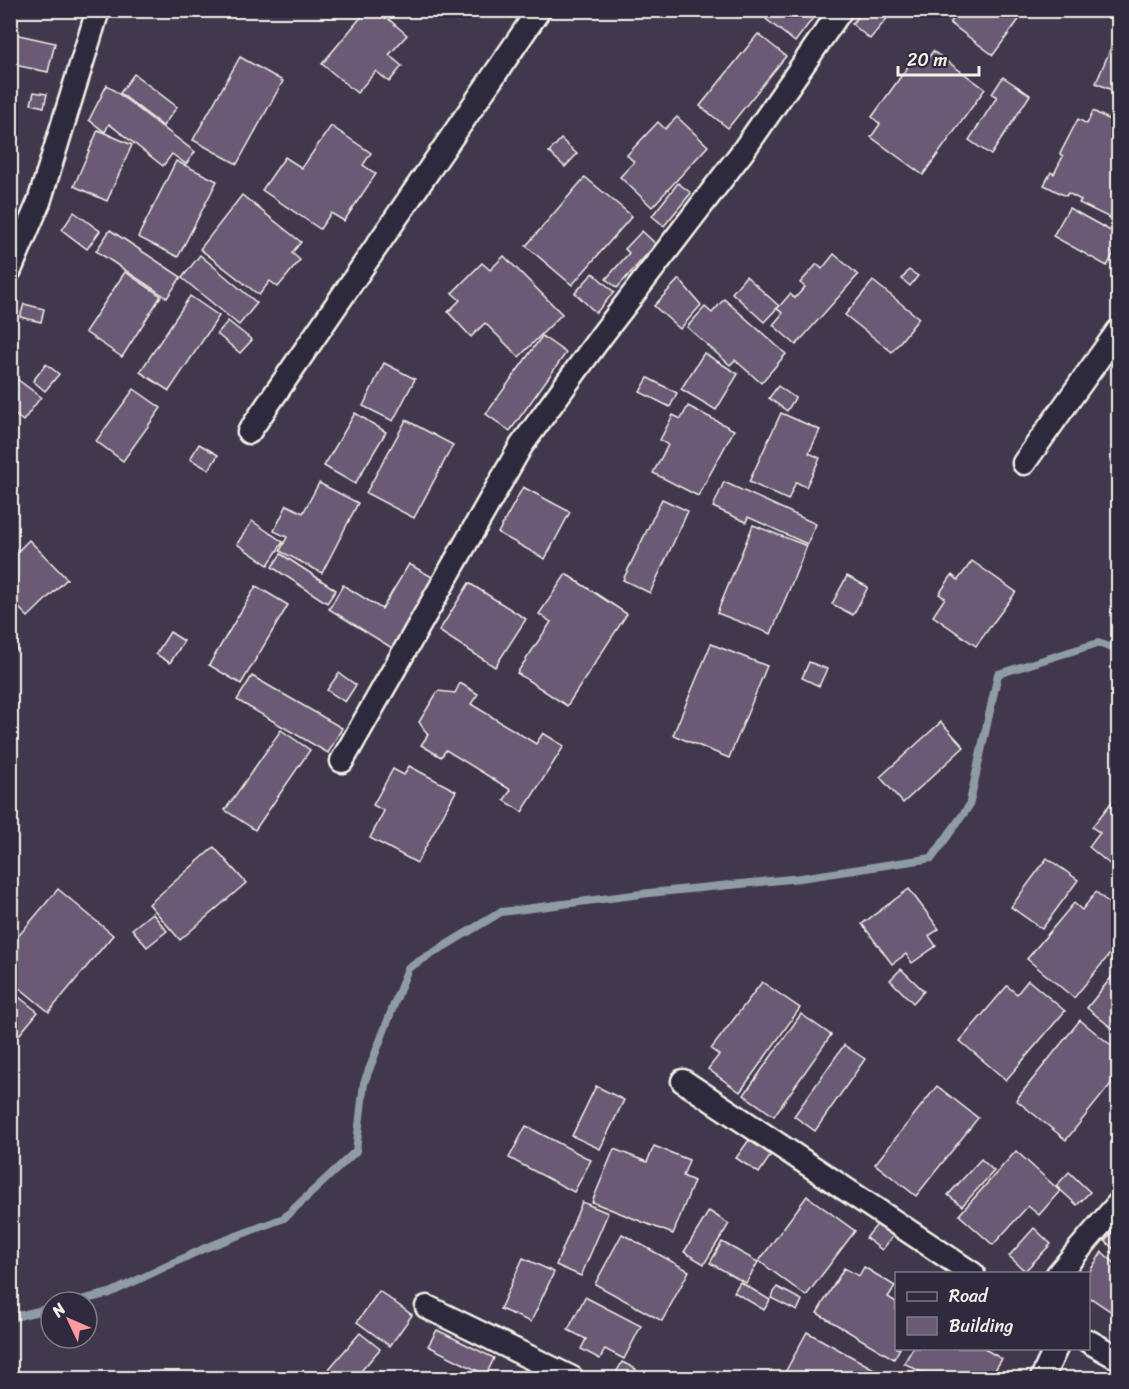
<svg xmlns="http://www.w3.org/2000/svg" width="1129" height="1389" font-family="Sriracha,sans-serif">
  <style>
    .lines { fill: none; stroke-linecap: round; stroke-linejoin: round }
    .stream { stroke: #8f9ca4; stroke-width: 8 }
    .building { fill: #6a5a75; stroke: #f4f1e8; stroke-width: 1.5 }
    .minor-casing { stroke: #f4f1e8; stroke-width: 27 }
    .minor { stroke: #2f2a3d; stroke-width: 22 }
  </style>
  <rect width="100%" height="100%" fill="#41384e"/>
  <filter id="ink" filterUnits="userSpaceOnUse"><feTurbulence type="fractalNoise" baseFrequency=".0167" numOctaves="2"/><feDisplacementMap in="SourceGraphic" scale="12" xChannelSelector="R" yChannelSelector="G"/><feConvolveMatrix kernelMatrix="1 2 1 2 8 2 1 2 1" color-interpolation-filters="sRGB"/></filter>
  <g filter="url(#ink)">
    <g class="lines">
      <g class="stream">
        <path d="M73,1302L110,1293L205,1248L284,1218L356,1151L364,1083L408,968L501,912L649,893L801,878L932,858L969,806L998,674L1098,643L1118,650"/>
        <path d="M10,1318L51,1308"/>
      </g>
    </g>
    <g class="building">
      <path d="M367,10H378L407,35L389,55L402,66L389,82L376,71L357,93L322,64Z"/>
      <path d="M772,10H819L795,42L766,19Z"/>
      <path d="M863,10H894L870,39L852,24Z"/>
      <path d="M960,10H1026L993,55L950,23Z"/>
      <path d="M1118,31V93L1096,83Z"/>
      <path d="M10,33L55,43L48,72L10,64Z"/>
      <path d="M758,34L786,56L728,128L700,106Z"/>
      <path d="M933,51L985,89L923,175L871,137L880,124L872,117L914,58L923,65Z"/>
      <path d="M240,57L283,81L237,164L193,140Z"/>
      <path d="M134,74L177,107L163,126L120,93Z"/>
      <path d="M1003,77L1030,95L991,155L969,140L997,97L992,94Z"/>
      <path d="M107,85L195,152L186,164L172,154L163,166L109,124L105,132L89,120Z"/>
      <path d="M34,92L47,94L44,107L31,104Z"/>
      <path d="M1093,111L1118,124V201L1110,218L1079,203L1081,200L1068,193L1066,196L1044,185L1051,172L1054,174L1063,156L1060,154L1078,119L1087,124Z"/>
      <path d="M677,117L708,146L652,207L620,177L634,162L627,155L658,122L665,129Z"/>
      <path d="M331,126L371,153L363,165L376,174L344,221L331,213L320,229L262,190L285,157L302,168Z"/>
      <path d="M98,130L132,145L107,201L74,186Z"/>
      <path d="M561,139L577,154L565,167L549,152Z"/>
      <path d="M176,161L217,181L178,257L138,237Z"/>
      <path d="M585,177L632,216L572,285L526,246Z"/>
      <path d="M678,183L691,193L664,226L652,216Z"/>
      <path d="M242,195L301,242L292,253L300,260L278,287L270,281L259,295L200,249Z"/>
      <path d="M1069,208L1118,235V245L1107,266L1053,236Z"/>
      <path d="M74,212L100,231L87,249L62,230Z"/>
      <path d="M110,230L181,277L167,298L96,251Z"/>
      <path d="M642,231L656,244L617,288L606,279L629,253L625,249Z"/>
      <path d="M834,254L858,275L796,345L773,325L783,313L777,309L790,294L795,298L805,287L800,283L817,264L822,269Z"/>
      <path d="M200,255L257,303L239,325L182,278Z"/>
      <path d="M504,256L562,314L519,357L485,323L471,337L448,312L460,300L452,293L482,263L490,270Z"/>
      <path d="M909,270L918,276L910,286L902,279Z"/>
      <path d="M125,272L161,296L122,357L85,332Z"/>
      <path d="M593,273L614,292L596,313L575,293Z"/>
      <path d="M746,276L779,306L764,322L732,293Z"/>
      <path d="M679,279L701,305L680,329L654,306Z"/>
      <path d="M873,281L919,318L892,352L845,315Z"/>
      <path d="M190,296L219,316L169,391L140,372Z"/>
      <path d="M724,299L786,354L761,383L735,360L730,365L687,327L705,307L712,313Z"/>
      <path d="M24,304L44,309L41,322L20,317Z"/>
      <path d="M228,321L252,340L240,353L217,334Z"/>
      <path d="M542,336L566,353L510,431L486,414Z"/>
      <path d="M704,353L738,374L716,410L681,389Z"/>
      <path d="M384,363L415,379L393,421L363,406Z"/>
      <path d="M46,364L59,374L45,391L33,381Z"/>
      <path d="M10,374L41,397L23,421L10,411Z"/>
      <path d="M648,378L677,393L670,407L640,392Z"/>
      <path d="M778,386L795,398L787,411L769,398Z"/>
      <path d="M134,389L161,408L123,461L96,441Z"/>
      <path d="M688,406L734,430L698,496L653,473L668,445L660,440L673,415L681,419Z"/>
      <path d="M355,413L386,432L355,484L324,466Z"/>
      <path d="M781,413L820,430L809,453L820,458L806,487L796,482L788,500L749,482Z"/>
      <path d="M406,420L453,445L414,518L366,493Z"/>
      <path d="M199,444L218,455L209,470L190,459Z"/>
      <path d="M724,482L816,524L807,544L748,517L746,522L713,507Z"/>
      <path d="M319,483L358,503L322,573L280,551L287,537L274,531L287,505L303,513Z"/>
      <path d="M523,487L570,512L545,559L498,533Z"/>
      <path d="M662,499L688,511L650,593L623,580Z"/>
      <path d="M252,521L283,542L268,565L237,544Z"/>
      <path d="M753,525L807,546L771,634L717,613Z"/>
      <path d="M29,540L67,579L28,617L10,599V544L18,551Z"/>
      <path d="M281,554L336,590L327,603L272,567Z"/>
      <path d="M972,561L1016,592L976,646L933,616L945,598L939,594L952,575L958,580Z"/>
      <path d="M409,564L434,578L392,648L329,609L343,585L382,609Z"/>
      <path d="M566,574L627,614L567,706L517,673L551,622L539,614Z"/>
      <path d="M847,576L868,587L853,615L832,604Z"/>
      <path d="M469,583L526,619L495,667L439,631Z"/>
      <path d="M256,586L288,605L241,684L209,665Z"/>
      <path d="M170,632L184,641L170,663L156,654Z"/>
      <path d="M10,639L17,650L10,654Z"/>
      <path d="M711,644L767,666L729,758L673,735Z"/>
      <path d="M809,662L827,669L819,686L802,678Z"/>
      <path d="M339,673L356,685L345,702L327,690Z"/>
      <path d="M252,676L342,728L328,753L237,700Z"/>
      <path d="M460,683L478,694L471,704L536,744L543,733L564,746L522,812L504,800L511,790L446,750L441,757L421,745L428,735L419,722L438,691L455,693Z"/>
      <path d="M941,722L964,747L903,803L880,777Z"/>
      <path d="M281,730L310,750L255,830L225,810Z"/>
      <path d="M409,766L456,791L417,863L370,838L384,811L373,805L393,769L404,775Z"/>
      <path d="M1118,794V871L1089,847L1100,833L1092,827Z"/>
      <path d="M214,847L246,883L180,940L149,904Z"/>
      <path d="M1047,858L1078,880L1042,929L1011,907Z"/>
      <path d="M58,889L113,935L49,1012L10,980V946Z"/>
      <path d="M909,889L939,929L929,936L936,946L912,963L906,954L892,964L862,924Z"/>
      <path d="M1096,892L1118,911V944L1074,998L1027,959L1074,903L1082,910Z"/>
      <path d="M152,913L167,931L147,947L132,929Z"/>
      <path d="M901,969L924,991L913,1003L890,980Z"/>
      <path d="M1118,969V1033L1087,1008Z"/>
      <path d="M1028,980L1065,1011L1006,1080L960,1041L1007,986L1017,994Z"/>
      <path d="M762,982L800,1008L740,1092L708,1069L719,1055L711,1049Z"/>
      <path d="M10,990L38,1012L10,1046Z"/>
      <path d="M801,1014L831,1035L774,1116L744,1095Z"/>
      <path d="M1080,1020L1118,1051V1075L1066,1140L1016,1100Z"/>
      <path d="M844,1045L865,1059L815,1131L794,1116Z"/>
      <path d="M596,1086L624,1100L600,1149L572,1136Z"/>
      <path d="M937,1086L978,1118L916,1196L875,1164Z"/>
      <path d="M526,1126L591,1160L574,1192L509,1158Z"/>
      <path d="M749,1140L771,1155L759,1173L736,1158Z"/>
      <path d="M654,1146L689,1160L683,1176L694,1181L673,1234L592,1202L614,1149L647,1162Z"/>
      <path d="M1016,1151L1060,1191L1039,1215L1028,1206L993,1245L959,1215Z"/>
      <path d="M981,1159L994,1171L962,1206L948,1195Z"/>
      <path d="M1069,1172L1090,1192L1077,1205L1056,1186Z"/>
      <path d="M807,1196L855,1231L806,1296L759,1261Z"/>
      <path d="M582,1202L608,1213L581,1276L556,1265Z"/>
      <path d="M709,1211L729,1224L704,1264L684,1252Z"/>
      <path d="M879,1222L894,1235L882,1250L866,1238Z"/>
      <path d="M1118,1226V1253L1105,1241Z"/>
      <path d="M1034,1228L1051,1244L1025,1271L1009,1256Z"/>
      <path d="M622,1234L689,1271L662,1321L595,1284Z"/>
      <path d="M722,1242L758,1262L746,1283L710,1263Z"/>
      <path d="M1102,1252L1118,1266V1316L1088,1296V1274Z"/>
      <path d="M523,1258L554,1272L531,1322L500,1309Z"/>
      <path d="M864,1267L895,1286L888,1297L896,1302V1348H900L894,1359L817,1313L844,1268L859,1276Z"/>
      <path d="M740,1282L770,1300L764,1310L734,1292Z"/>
      <path d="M777,1287L802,1300L797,1311L771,1298Z"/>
      <path d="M379,1291L412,1315L390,1346L357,1322Z"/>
      <path d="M585,1297L641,1326L624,1359L605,1349L600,1359L581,1349L586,1339L568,1330Z"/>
      <path d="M437,1330L494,1358L486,1375L428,1346Z"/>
      <path d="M807,1332L883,1374L880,1378H782Z"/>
      <path d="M360,1333L380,1349L355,1378H321Z"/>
      <path d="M913,1348H983L1002,1359L990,1378H932L904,1363Z"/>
      <path d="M622,1362L636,1369L631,1378L615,1375Z"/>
      <path d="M891,1372L903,1378H888Z"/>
      <path d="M375,1373L384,1378H371Z"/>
    </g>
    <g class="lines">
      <g class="minor-casing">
        <g id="minor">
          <path d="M10,270L39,202L98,10"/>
          <path d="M249,432L539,10"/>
          <path d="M1024,463L1118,331"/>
          <path d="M342,761L521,446L602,335L743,151L841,10"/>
          <path d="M683,1081L973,1274"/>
          <path d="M1058,1274L1118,1204"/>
          <path d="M427,1307L572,1378"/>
          <path d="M1088,1341L1118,1358"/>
          <path d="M1042,1378L1056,1348"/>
        </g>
      </g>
      <use href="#minor" class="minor"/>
    </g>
  </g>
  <rect width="1129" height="1389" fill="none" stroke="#2f2a3d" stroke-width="36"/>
  <rect x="18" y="18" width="1093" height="1353" fill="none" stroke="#f4f1e8" stroke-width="2" filter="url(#ink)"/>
  <rect x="895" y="1272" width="195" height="78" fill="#2f2a3d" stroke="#7e7a81" stroke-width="1.5"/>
  <rect x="907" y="1292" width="30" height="9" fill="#2f2a3d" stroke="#7e7a81" stroke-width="1.5"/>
  <text x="949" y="1302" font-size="18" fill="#f4f1e8">Road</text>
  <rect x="907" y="1317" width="30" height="18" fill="#6a5a75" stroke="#7e7a81" stroke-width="1.5"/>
  <text x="949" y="1332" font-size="18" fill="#f4f1e8">Building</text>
  <g transform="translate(69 1320) rotate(314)"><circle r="28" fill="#2f2a3d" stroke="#7e7a81" stroke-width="1.5"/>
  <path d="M0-4.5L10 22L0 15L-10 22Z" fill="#ff9aa2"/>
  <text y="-9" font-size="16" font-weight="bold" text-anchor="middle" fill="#f4f1e8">N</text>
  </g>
  <path d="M898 66v9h81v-9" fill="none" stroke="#f4f1e8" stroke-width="3"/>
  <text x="907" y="66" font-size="18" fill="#f4f1e8" stroke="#2f2a3d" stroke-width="4.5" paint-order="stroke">20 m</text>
</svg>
